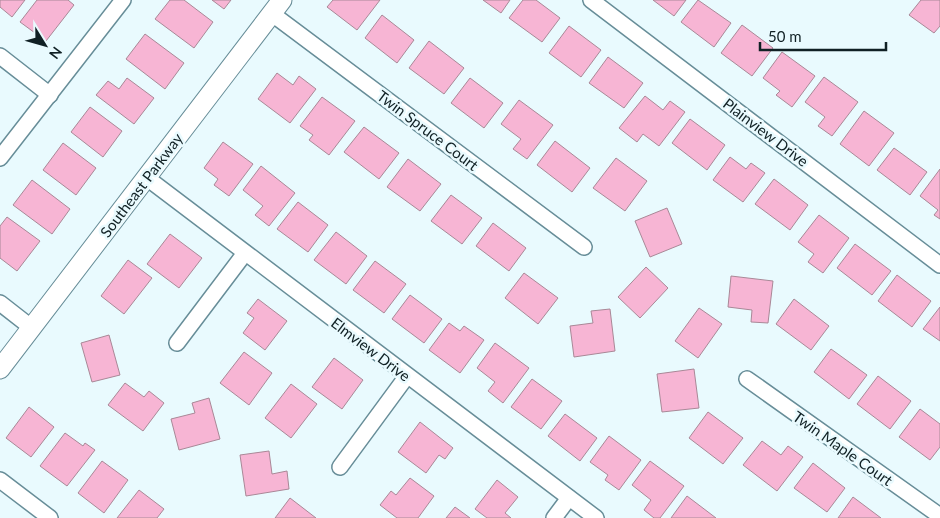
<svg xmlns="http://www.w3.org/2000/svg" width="940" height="518" font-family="Lato,sans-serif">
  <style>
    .building { fill: #f7b5d4; stroke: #a98897 }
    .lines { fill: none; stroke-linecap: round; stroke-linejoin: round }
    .minor-casing { stroke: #678d98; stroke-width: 18 }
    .tertiary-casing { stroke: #678d98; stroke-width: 21 }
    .minor { stroke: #fff; stroke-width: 15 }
    .tertiary { stroke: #fff; stroke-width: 19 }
    .labels { text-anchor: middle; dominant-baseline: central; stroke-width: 5; stroke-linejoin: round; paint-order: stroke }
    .street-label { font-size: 15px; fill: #102024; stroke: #e9fafe }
  </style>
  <rect width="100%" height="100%" fill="#e9fafe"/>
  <g class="building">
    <path d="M0,0H25L12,17L0,7Z"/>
    <path d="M37,0H68L74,5L46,41L20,22Z"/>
    <path d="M170,0H184L213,22L194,48L155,19Z"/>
    <path d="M212,0H231L224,9Z"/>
    <path d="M333,0H380L357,30L327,7Z"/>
    <path d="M483,0H510L501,13Z"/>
    <path d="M523,0H536L560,18L542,42L509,18Z"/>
    <path d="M653,0H686L674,16Z"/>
    <path d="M698,0L731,23L714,47L681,22Z"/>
    <path d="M921,0H940V26L934,33L909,15Z"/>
    <path d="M382,15L414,40L397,63L365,38Z"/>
    <path d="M742,25L773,48L752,76L721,53Z"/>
    <path d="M569,26L601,50L581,77L549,53Z"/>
    <path d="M145,34L184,63L165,89L126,59Z"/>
    <path d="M429,41L464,68L444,94L409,68Z"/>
    <path d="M782,52L815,76L792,107L776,95L780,91L763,78Z"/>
    <path d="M608,57L643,83L624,108L589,83Z"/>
    <path d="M277,73L293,85L299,76L316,89L290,123L258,99Z"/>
    <path d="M824,77L858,102L832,136L818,126L825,117L805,102Z"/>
    <path d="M127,78L154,98L134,124L96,95L108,81L119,89Z"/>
    <path d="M470,78L503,103L484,128L451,103Z"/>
    <path d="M645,96L663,110L670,101L685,112L659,146L643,134L637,142L619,128Z"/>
    <path d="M322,97L355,121L329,155L309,140L313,135L300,126Z"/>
    <path d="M519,100L553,125L527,159L513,149L521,139L501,124Z"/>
    <path d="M90,107L122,131L103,157L71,132Z"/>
    <path d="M864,111L894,133L869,166L840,144Z"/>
    <path d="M690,119L725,145L707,170L672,143Z"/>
    <path d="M364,127L399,153L379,179L344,152Z"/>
    <path d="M555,141L590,168L572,192L537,165Z"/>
    <path d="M223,142L253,164L229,196L214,185L218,179L204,168Z"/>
    <path d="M63,143L96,168L76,195L43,170Z"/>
    <path d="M894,148L927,172L910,195L877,170Z"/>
    <path d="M730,157L746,169L751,163L765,173L743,202L713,180Z"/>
    <path d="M616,158L647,181L625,211L593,188Z"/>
    <path d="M408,159L441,184L420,211L387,187Z"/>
    <path d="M261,166L295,193L269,226L255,215L263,206L243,190Z"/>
    <path d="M940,169V219L934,215L938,210L920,196Z"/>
    <path d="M774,179L808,205L790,230L755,204Z"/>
    <path d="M32,180L70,209L52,234L13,205Z"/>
    <path d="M451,195L482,218L462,244L431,221Z"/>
    <path d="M298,202L328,225L308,252L277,229Z"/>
    <path d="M667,208L682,244L650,257L635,221Z"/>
    <path d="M819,215L849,238L823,273L808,262L814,254L798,242Z"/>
    <path d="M7,217L40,241L17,271L0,258V226Z"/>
    <path d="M493,223L526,248L509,271L476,246Z"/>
    <path d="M336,232L367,256L346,284L314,260Z"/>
    <path d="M170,234L202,258L179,288L147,264Z"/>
    <path d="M855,244L891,271L872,295L837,268Z"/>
    <path d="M128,260L152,278L124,314L101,296Z"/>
    <path d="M375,261L406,284L384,313L353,290Z"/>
    <path d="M646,267L668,288L640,318L618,297Z"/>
    <path d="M524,273L558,298L538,324L505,298Z"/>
    <path d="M897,275L931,301L912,327L878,301Z"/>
    <path d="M731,276L773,281L768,323L751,322L752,310L728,307Z"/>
    <path d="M410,295L442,319L424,343L392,319Z"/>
    <path d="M258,299L287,321L265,350L243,333L254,318L247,313Z"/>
    <path d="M794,299L829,326L811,350L776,324Z"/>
    <path d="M940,307V341L923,329Z"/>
    <path d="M699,308L722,324L698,358L675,341Z"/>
    <path d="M610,309L615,351L574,357L570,326L593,323L591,311Z"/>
    <path d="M449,323L460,331L464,326L484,340L460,373L429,350Z"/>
    <path d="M109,335L120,375L92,382L81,343Z"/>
    <path d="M495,343L529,368L503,403L488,391L495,382L477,368Z"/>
    <path d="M831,349L867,375L849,399L814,372Z"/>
    <path d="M244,352L272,373L249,405L220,383Z"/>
    <path d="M334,358L363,380L342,409L312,387Z"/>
    <path d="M694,369L699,408L662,412L657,374Z"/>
    <path d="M878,376L911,401L890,429L857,404Z"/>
    <path d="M532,379L562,401L541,429L511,407Z"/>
    <path d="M125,383L144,397L149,391L164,403L143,431L108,405Z"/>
    <path d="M291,384L317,404L291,438L265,418Z"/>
    <path d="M209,398L220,439L179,450L171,419L195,413L192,403Z"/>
    <path d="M29,407L54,427L31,457L6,438Z"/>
    <path d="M920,409L940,424V447L930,460L899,437Z"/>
    <path d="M708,412L743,438L723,464L689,438Z"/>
    <path d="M565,414L597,438L580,461L548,436Z"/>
    <path d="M420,422L453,448L445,459L439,455L426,473L398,452Z"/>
    <path d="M65,433L83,446L85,443L95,450L67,486L40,466Z"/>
    <path d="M609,436L641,460L619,490L605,480L608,475L590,462Z"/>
    <path d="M762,441L781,455L788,446L803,457L777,491L743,465Z"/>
    <path d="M269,451L272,474L287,471L289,489L246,496L240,455Z"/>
    <path d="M102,461L128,480L104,513L78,493Z"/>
    <path d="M650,461L684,486L660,518H654L644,510L651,500L632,485Z"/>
    <path d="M813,463L845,488L827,512L794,488Z"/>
    <path d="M410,478L434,496L418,518H397L380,505L391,491L396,495Z"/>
    <path d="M497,480L518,497L505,513L511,518H487L475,509Z"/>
    <path d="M139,490L164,509L157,518H117Z"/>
    <path d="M687,496L716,518H671Z"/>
    <path d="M853,497L881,518H838Z"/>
    <path d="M290,498L316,518H275Z"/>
    <path d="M455,507L470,518H446Z"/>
  </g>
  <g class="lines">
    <g class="minor-casing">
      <g id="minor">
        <path d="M591,0L940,265"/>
        <path d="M271,13L584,247"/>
        <path d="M0,56L50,95"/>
        <path d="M0,158L123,0"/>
        <path d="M147,178L596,518"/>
        <path d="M0,303L32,328"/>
        <path d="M177,343L245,253"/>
        <path d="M747,379L940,516"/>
        <path d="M340,467L407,376"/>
        <path d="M0,480L50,518"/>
        <path d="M554,518L569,498"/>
      </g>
    </g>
    <g class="tertiary-casing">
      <path id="tertiary" d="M0,369L282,0"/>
    </g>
    <use href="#minor" class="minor"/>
    <use href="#tertiary" class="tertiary"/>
  </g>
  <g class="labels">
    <g class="street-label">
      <text transform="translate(428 130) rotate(37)">Twin Spruce Court</text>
      <text transform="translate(766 132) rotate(37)">Plainview Drive</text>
      <text transform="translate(141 185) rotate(-53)">Southeast Parkway</text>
      <text transform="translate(371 349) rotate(37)">Elmview Drive</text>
      <text transform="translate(843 448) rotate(35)">Twin Maple Court</text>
    </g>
  </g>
  <g transform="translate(45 45) rotate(127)" stroke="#e9fafe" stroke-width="4" paint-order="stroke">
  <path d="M0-4L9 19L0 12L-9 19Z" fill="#102024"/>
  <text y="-8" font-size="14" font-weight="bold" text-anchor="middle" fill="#102024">N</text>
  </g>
  <path d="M760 42v8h126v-8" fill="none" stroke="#102024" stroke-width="2.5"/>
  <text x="768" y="42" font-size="15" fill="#102024" stroke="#e9fafe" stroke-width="4" paint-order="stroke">50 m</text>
</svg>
